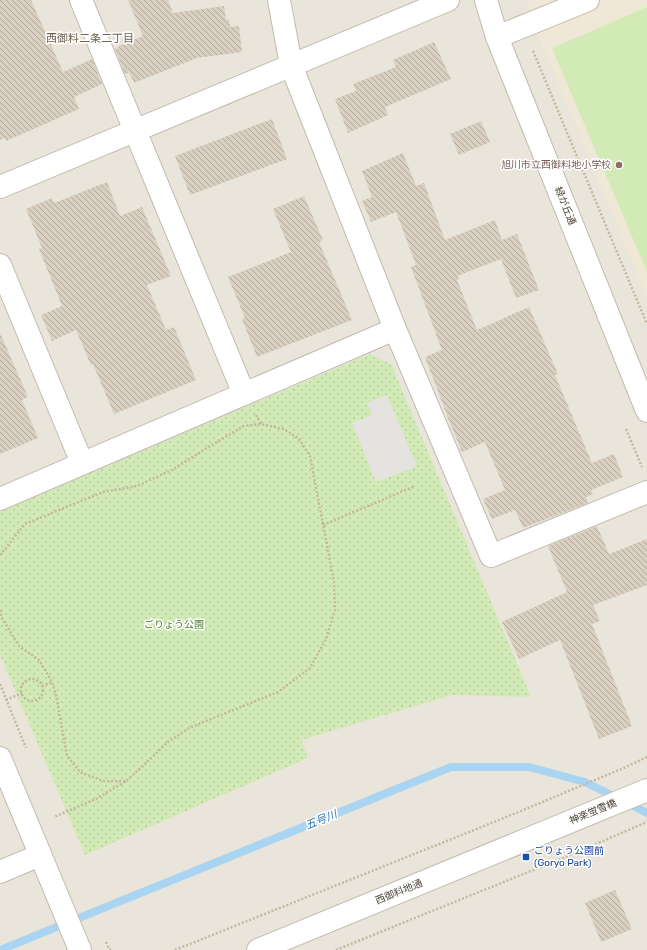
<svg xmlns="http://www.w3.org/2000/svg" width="647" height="950" font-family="Rubik,'Noto Sans JP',sans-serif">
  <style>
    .residential { fill: #eae5da }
    .education { fill: #efe8d6 }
    .green { fill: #d2eab5 }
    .park { fill: url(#park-dots) }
    .parking { fill: #e5e3e0 }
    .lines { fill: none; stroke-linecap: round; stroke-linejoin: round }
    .stream { stroke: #a9d4f2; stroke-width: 8 }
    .building { fill: url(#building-back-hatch) }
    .minor-casing { stroke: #c2bbae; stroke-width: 24 }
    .path { stroke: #c4b79f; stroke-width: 2.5; stroke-dasharray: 2 2; stroke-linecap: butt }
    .minor { stroke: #fff; stroke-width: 22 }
    .education-dot { fill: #8d6e63; stroke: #fff; stroke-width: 1.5 }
    .transit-dot { fill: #1a4fb4; stroke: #fff; stroke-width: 1.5 }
    .labels { text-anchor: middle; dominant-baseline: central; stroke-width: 3; stroke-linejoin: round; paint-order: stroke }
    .education-label { font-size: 10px; fill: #785e54; stroke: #fff; text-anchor: end }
    .street-label { font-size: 10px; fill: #4b4439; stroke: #fff }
    .park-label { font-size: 10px; fill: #4a7f2a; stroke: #fff }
    .transit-label { font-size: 10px; fill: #164399; stroke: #fff; text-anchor: start }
    .neighbourhood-label { font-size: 11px; fill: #6e6250; stroke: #fff }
    .water-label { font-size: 11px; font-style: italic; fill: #2e7ab2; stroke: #fff }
  </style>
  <defs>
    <pattern id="park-dots" width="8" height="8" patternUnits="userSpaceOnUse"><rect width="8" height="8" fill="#d2eab5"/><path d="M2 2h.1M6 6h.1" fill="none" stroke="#b6ca9c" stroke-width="1.8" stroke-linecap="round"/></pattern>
    <pattern id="building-back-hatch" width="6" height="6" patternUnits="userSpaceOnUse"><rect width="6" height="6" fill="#d8cfc1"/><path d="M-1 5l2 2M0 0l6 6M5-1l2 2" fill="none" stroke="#b1aa9e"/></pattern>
  </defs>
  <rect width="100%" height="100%" fill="#f6f3ec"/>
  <rect class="residential" x="0" y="0" width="647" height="950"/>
  <path class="education" d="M527,0H647V298L537,32Z"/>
  <path class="green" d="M647,7V272L552,48Z"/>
  <path class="park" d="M370,354L391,364L531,697L452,695L301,740L308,758L85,855L0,655V512Z"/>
  <path class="parking" d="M387,395L417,466L376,482L352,423L372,415L367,403Z"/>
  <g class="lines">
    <path class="stream" d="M0,950L451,767H529L585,782L647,813"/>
  </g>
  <g class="building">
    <path d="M0,0H31L63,72L92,59L102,84L74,97L79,109L6,141L5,138L0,140Z"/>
    <path d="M128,0H168L173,13L224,6L226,20L229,19L230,27L239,26L242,52L197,58L134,83L129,72L125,74L115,49L119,47V46L143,36Z"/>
    <path d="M434,42L451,79L385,107L388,115L348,133L335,99L356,91L353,84L396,67L393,60Z"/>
    <path d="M272,119L287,159L190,195L175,156Z"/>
    <path d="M481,121L490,142L459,155L450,134Z"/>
    <path d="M403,153L416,186L424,183L445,240L495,220L502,240L517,234L539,290L516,298L501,259L457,276L459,279L457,280L477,330L529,307L558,374L555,375L592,463L614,454L623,477L591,490L593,494L586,497L588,503L523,528L515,510L492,519L483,499L505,490L485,442L462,452L448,418L425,357L442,350L411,267L416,265L396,212L371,222L362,201L372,197L362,171Z"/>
    <path d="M107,182L120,216L142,207L171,276L147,285L166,330L174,327L196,380L114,414L93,364L91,365L76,330L52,341L41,315L62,306L39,249L42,248L26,209L52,198L54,203Z"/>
    <path d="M304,196L323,240L319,242L352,320L257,357L242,319L245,318L228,277L291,252L273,209Z"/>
    <path d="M0,333L28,397L22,400L38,438L0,454Z"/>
    <path d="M597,526L609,554L647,539V585L593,605L600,621L592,624L632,726L599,739L560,640L519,659L502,622L567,592L548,546Z"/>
    <path d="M615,890L632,929L601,942L585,903Z"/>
  </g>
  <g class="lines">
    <g class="minor-casing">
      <g id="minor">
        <path d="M81,0L244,394"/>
        <path d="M279,0L291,65L395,329L491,556L647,492"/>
        <path d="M486,0L497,37L647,411"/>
        <path d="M497,37L588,0"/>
        <path d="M0,187L448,0"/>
        <path d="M0,265L82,463"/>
        <path d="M0,499L395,329"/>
        <path d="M0,758L80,950"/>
        <path d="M0,872L40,855"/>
        <path d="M258,950L647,790"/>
      </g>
    </g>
    <g class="path">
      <path d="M533,51L647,324"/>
      <path d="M256,415L261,424"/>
      <path d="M626,429L642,467"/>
      <path d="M323,525L415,486"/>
      <path d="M0,555L25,524L103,492L137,486L172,470L215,443L244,426L261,424L284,429L299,439L310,456L334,582L335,610L326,639L310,668L278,692L189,728L168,742L144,765L126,781L96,799L54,817"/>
      <path d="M0,610L2,618L19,646L39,660L52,682L56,695L67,756L80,772L103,781H126"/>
      <circle cx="32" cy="690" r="11"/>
      <path d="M0,684L26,748"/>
      <path d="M42,686L52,682"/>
      <path d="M6,700L22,693"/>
      <path d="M106,942L109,949L111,950"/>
      <path d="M175,950L509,816L626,767L647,757"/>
      <path d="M336,950L573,854L647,822"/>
    </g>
    <use href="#minor" class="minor"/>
  </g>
  <circle class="education-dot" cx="619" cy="165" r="4"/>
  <rect class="transit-dot" x="522" y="853" width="8" height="8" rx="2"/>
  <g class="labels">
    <g class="education-label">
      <text x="611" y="165">旭川市立西御料地小学校</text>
    </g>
    <g class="street-label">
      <text transform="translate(565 206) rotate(68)">緑が丘通</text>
      <text transform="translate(593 812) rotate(-22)">神楽蛍雪橋</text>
      <text transform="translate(399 892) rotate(-22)">西御料地通</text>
    </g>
    <g class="park-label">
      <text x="174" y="625">ごりょう公園</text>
    </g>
    <g class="transit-label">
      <text x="534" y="851">ごりょう公園前<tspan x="534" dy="12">(Goryo Park)</tspan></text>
    </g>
    <g class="neighbourhood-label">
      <text x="90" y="38">西御料二条二丁目</text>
    </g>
    <g class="water-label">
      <text transform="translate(321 820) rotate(-22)">五号川</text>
    </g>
  </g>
</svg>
